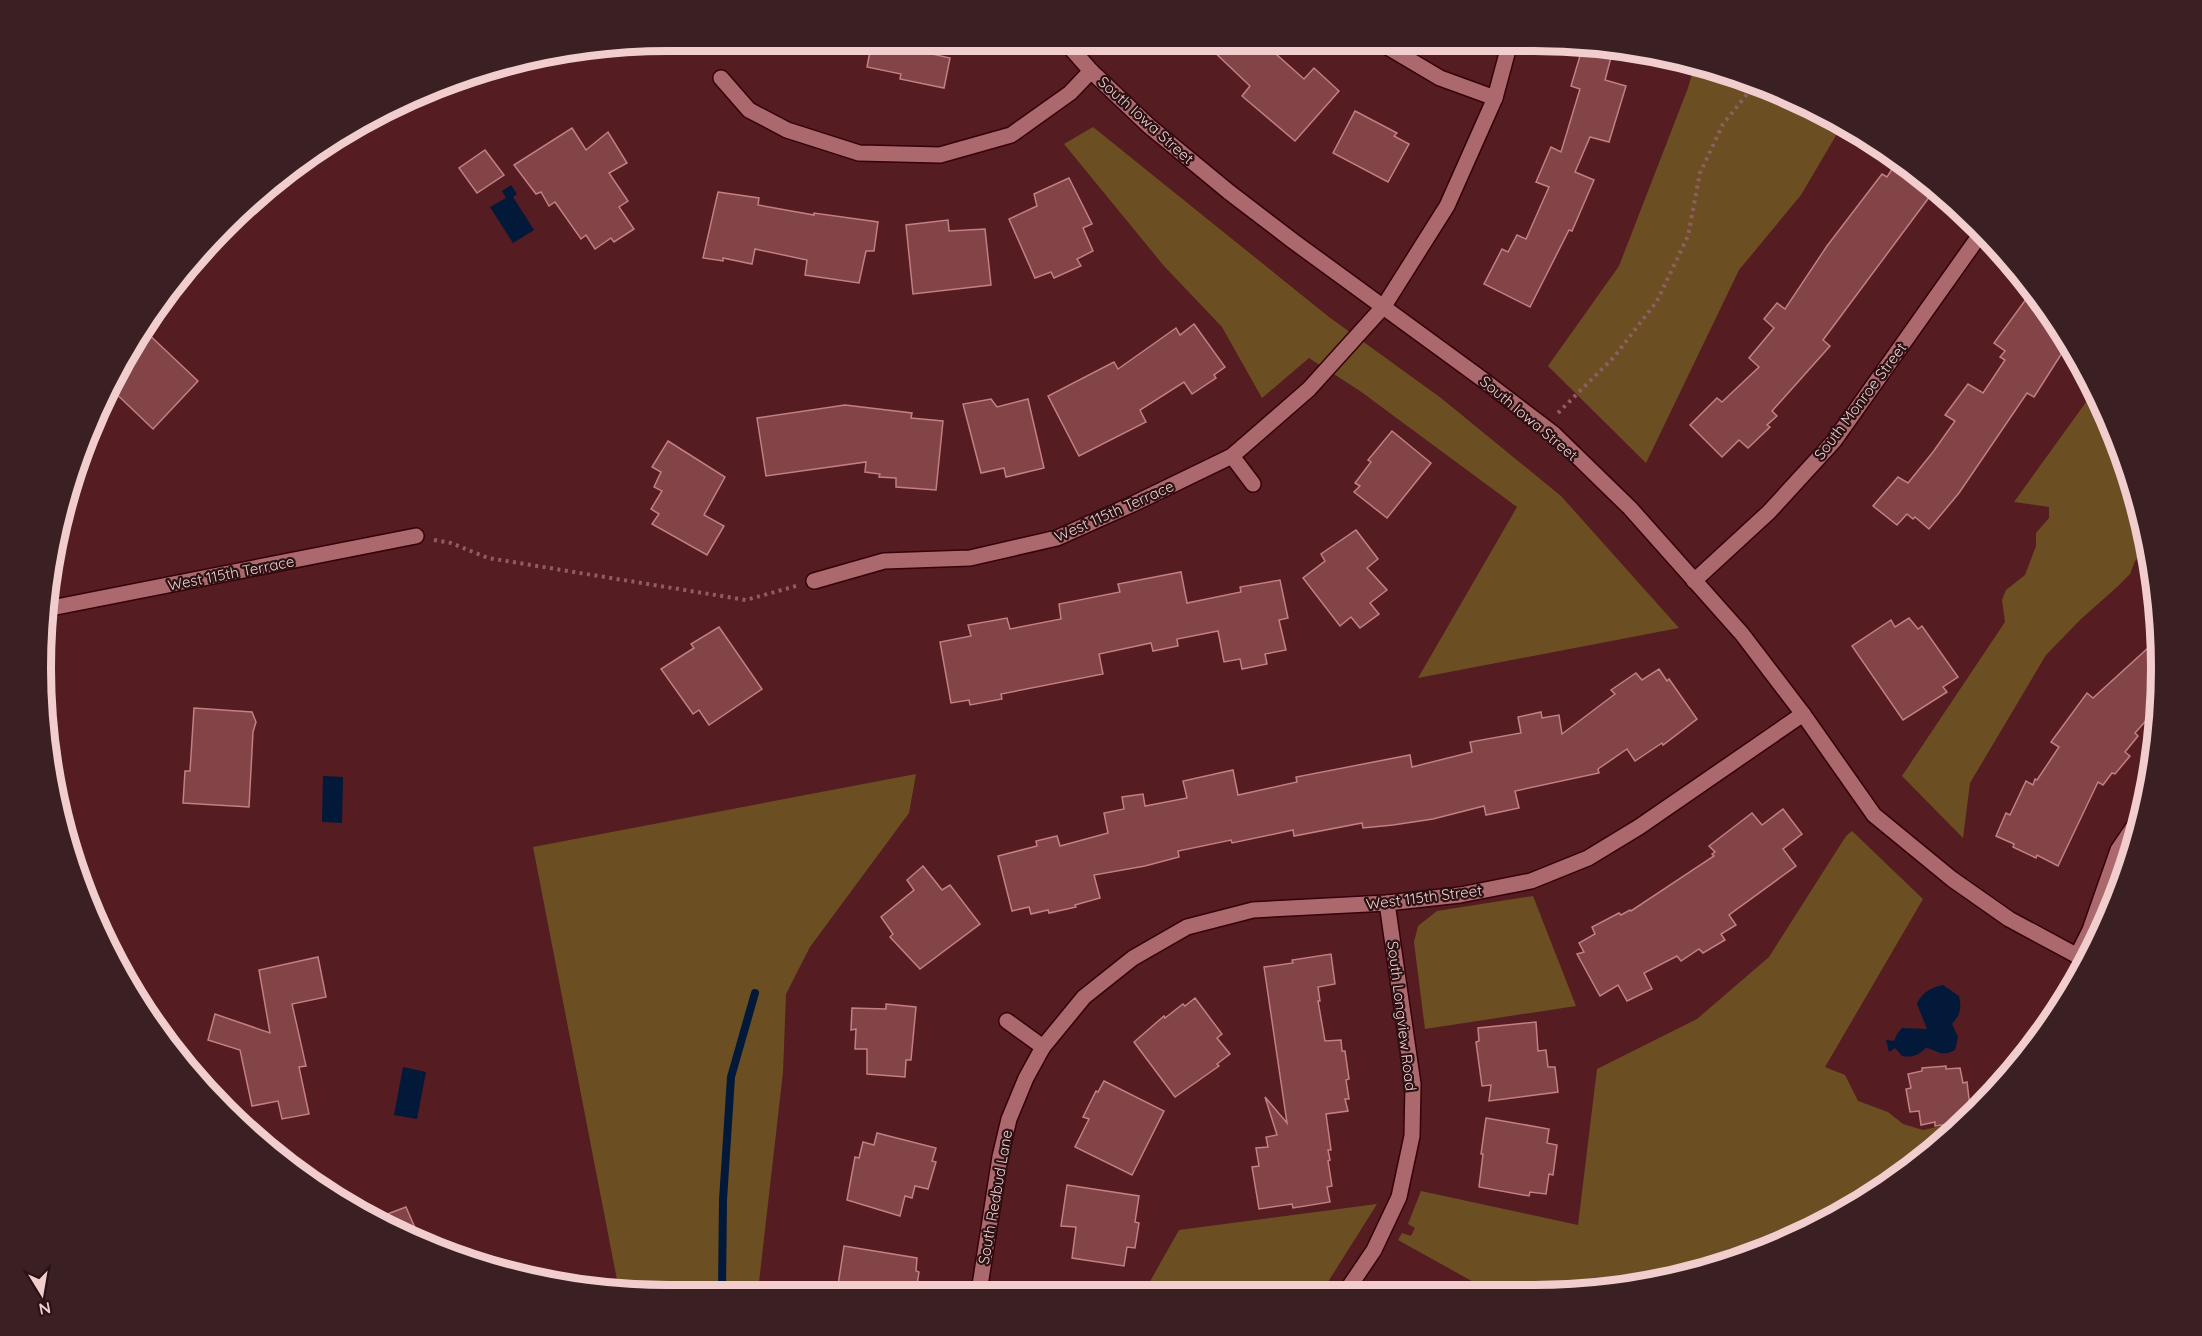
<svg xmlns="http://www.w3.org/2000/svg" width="2202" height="1336" font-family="Quicksand,sans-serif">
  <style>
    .green { fill: #6b4f22 }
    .water { fill: #021939 }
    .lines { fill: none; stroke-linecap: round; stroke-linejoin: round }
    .stream { stroke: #021939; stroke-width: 8 }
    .building { fill: #834448; stroke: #c37f82; stroke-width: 1.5 }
    .minor-casing { stroke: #37010b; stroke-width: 18 }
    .path { stroke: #8f5e62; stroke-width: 4; stroke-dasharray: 3 4.5; stroke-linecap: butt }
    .minor { stroke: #ab696d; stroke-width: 15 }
    .labels { text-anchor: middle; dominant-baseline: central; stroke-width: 4.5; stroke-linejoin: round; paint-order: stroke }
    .street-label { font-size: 15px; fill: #f2cdce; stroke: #2a1113 }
    .rim { fill: none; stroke: #f2cdce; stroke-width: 8 }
  </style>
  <rect width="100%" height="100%" fill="#551c22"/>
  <g class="green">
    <path d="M1694,67L1774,88L1841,127L1801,195L1739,270L1646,463L1548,366L1619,266L1688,88Z"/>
    <path d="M1093,127L1329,317L1441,398L1561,496L1679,628L1418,678L1517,507L1360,391L1309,358L1262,398L1222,327L1164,266L1064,144Z"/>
    <path d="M2094,391L2128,466L2147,548L2135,561L2130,574L2117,587L2081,619L2046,655L1970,783L1963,838L1902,776L2005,622L2002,600L2006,590L2025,575L2036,546V533L2049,518V507L2014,502Z"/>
    <path d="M916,774L909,813L810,947L786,994L783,1072L758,1291L619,1290L533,847Z"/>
    <path d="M1852,831L1923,899L1825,1067L1845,1075L1858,1101L1888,1112L1903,1124L1923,1130L1960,1122L1971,1115L1948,1140L1860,1203L1806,1225L1732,1263L1575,1294H1495L1398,1240L1402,1233L1411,1236L1415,1228L1408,1224L1421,1191L1578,1225L1597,1069L1697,1019L1769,957L1846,836Z"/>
    <path d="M1533,896L1576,1006L1425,1029L1414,942L1418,926L1437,911Z"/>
    <path d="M1377,1204L1321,1293L999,1292V1290L1144,1292L1179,1230Z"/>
  </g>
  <g class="water">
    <path d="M511,185L517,194L513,197L534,230L513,243L490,207L506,198L502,191Z"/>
    <path d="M323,776L343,777L342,823L322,822Z"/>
    <path d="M1943,985L1959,996C1962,1008 1960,1015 1952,1024L1958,1037L1955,1050C1940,1058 1938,1050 1926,1048C1918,1055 1913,1058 1902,1056L1895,1048L1889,1052L1886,1040L1894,1041L1897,1034L1902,1028L1927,1029L1917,1004C1922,992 1930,988 1943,985Z"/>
    <path d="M403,1067L426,1072L417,1119L394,1115Z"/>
  </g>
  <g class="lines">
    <path class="stream" d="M722,1291L723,1200L731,1077L755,993"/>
  </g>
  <g class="building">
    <path d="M871,46H934L932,54L950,58L944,88L900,79L901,74L867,67Z"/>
    <path d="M1208,46H1267L1304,79L1314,68L1339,91L1295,141L1242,96L1250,86Z"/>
    <path d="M1583,46H1614L1605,80L1626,86L1609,142L1590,137L1575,172L1594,180L1572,231L1569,230L1530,307L1484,284L1502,249L1508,252L1517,235L1526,239L1549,187L1536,182L1551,147L1561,152L1580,89L1571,86Z"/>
    <path d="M1355,111L1397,133L1394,136L1409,144L1388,182L1333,153Z"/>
    <path d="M572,128L586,150L608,132L627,163L609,173L628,201L619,207L634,229L614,242L611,238L595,249L586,235L581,239L555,202L549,206L541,192L536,194L514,165Z"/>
    <path d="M485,150L504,175L477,193L459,168Z"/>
    <path d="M1898,160L1916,170L1936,188L1823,340L1830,346L1772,411L1777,416L1767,425L1770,427L1748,448L1739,440L1722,457L1690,425L1717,398L1722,402L1759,367L1749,358L1774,328L1764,319L1777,303L1785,309L1827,246L1882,174L1887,177Z"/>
    <path d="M1069,178L1092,224L1083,228L1093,251L1077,259L1081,266L1054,278L1051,272L1035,278L1009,219L1037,206L1034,194Z"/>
    <path d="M718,192L759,198L758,205L814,215V213L878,222L874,251H866L859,283L805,275L807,260L755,249L752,264L723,258V261L703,258Z"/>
    <path d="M948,220L949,231L985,229L991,285L913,294L906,225Z"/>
    <path d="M2032,291L2069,342L2034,397L2027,393L1959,493L1929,529L1915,517L1913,519L1907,514L1897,525L1873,506L1898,477L1908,483L1933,452L1955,421L1945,415L1968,384L1983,393L2005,360L2000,357L2005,351L1994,343Z"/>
    <path d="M1194,324L1225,367L1214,375L1216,378L1192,394L1184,382L1140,410L1146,422L1079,456L1048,396L1114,362L1118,369L1176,328L1180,335Z"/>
    <path d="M143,329L198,381L153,429L108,386Z"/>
    <path d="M991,399L997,407L1028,399L1044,468L1006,477L1004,468L981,473L963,404Z"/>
    <path d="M845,405L912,413L911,418L943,421L936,490L896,487V478L879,477L880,474L865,472L866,462L766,476L757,418Z"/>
    <path d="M1392,431L1431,463L1387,518L1354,492L1360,486L1355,483L1371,462L1368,460Z"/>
    <path d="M668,441L725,477L704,515L724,526L707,555L652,524L659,514L651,509L662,491L654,487L661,472L652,467Z"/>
    <path d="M1356,530L1378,559L1367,568L1387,590L1370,603L1379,614L1360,628L1351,617L1340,626L1303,578L1325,561L1321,554Z"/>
    <path d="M1181,572L1187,603L1241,592L1240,587L1280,580L1288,618L1279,620L1286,650L1265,654L1267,664L1242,669L1240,659L1224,662L1218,631L1177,639L1178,646L1153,651L1151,643L1099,654L1103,674L1001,694L1002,699L970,705L969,700L951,703L940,642L971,636L968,625L1007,618L1010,629L1061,619L1059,604L1120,592L1118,584Z"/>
    <path d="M1909,618L1918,629L1922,626L1958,677L1943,687L1947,692L1903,720L1852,646L1891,620L1895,627Z"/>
    <path d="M719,627L762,689L709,725L699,710L693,714L661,669L694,648L691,644Z"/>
    <path d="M2158,639L2160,705L2135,733L2138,736L2125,752L2130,756L2115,774L2112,773L2103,785L2098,782L2058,866L2037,855L2036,858L2013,847L2014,844L1996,836L2006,813L2010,815L2026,781L2033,785L2035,779L2037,780L2059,747L2051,742L2087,693L2093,698Z"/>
    <path d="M1659,669L1667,681L1669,679L1697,719L1663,745L1662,743L1635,761L1627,749L1598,769L1599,773L1515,791L1519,808L1486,815L1484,806L1433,819L1393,825L1363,828L1362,823L1294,836L1293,830L1232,843L1231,840L1178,851L1179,857L1145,866L1094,875L1100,898L1075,905L1076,907L1049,913L1048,910L1031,914L1029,907L1012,911L998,856L1037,846L1036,841L1057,836L1060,846L1108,833L1104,813L1124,809L1122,797L1143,794L1145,806L1187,798L1183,781L1233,770L1238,795L1297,782L1296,777L1410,755L1412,767L1472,752L1470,742L1521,733L1518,717L1541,712L1542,718L1559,715L1562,734L1615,694L1611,690L1636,673L1642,680Z"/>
    <path d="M194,708L252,712L256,722L253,732L249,807L183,803L185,771H190Z"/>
    <path d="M1783,809L1802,834L1783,849L1796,866L1729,915L1736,925L1721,934L1725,940L1703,953L1699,949L1681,961L1677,956L1644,973L1652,989L1627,1001L1618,985L1600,996L1577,954L1584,952L1579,943L1595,934L1592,927L1619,913L1621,915L1630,910L1631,911L1714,856L1712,854L1715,852L1709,846L1752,813L1762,825Z"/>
    <path d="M923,866L942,890L950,885L980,924L920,969L890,937L893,934L881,917L914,890L907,880Z"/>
    <path d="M1331,954L1335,984L1318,987L1320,1001H1318L1325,1041L1341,1040L1342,1051H1345L1349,1079L1346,1080L1349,1099H1345L1348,1111L1326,1114L1331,1150H1328L1330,1160L1328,1161L1332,1186L1327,1187L1330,1202L1293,1208L1292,1204L1259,1209L1252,1167L1259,1166L1256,1148L1268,1147L1266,1137L1277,1135L1265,1097L1287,1123L1264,967L1293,963L1292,960Z"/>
    <path d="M318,957L326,997L292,1004L306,1066L299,1067L309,1114L282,1119L278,1101L252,1106L240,1050L208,1040L215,1014L270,1033L259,970Z"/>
    <path d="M1195,998L1222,1034L1217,1038L1230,1054L1217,1064L1219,1066L1175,1097L1134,1042L1164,1016L1165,1018L1183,1004L1185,1006Z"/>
    <path d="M886,1004L916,1007L911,1060H906L905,1077L867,1074V1049H855L856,1029L851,1030L852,1008L886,1009Z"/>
    <path d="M1536,1022L1538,1051L1546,1050L1548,1067H1555L1558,1092L1489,1101L1491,1085L1482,1086L1476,1042L1479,1041L1478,1028Z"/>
    <path d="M1946,1066V1069L1960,1068L1963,1083L1967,1082L1970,1107H1966L1967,1117L1956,1118L1957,1123L1935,1126V1122L1921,1125L1919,1111L1910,1112L1906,1089L1911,1088L1908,1074L1922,1071V1068Z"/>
    <path d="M1104,1081L1164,1111L1132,1175L1075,1147L1089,1119L1083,1117L1096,1091L1098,1092Z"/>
    <path d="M1486,1118L1549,1129L1547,1143L1557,1145L1553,1175L1549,1174L1546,1194L1530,1192L1529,1196L1479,1187L1483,1154H1481Z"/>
    <path d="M877,1133L936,1148L932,1161L936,1162L928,1189L915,1186L912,1198L905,1196L900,1216L847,1200L855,1157L859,1158L863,1142L874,1145Z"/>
    <path d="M1067,1185L1139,1196L1135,1222L1139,1223L1135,1248L1127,1247L1124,1266L1072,1258L1076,1227L1061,1226Z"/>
    <path d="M406,1207L422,1244L377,1218Z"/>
    <path d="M844,1246L917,1258L916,1271L919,1272L916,1291H848L849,1286L838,1285Z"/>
  </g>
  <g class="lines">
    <g class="minor-casing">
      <g id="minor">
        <path d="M1069,46L1091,71L1149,126L1229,192L1293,241L1482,379L1554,434L1630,508L1742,634L1803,714L1874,815L1952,879L2009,919L2087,961"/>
        <path d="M1386,46L1440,78L1495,98"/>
        <path d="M721,78L749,110L787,130L859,153L940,155L1011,135L1070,93L1091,71"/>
        <path d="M1232,456L1253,484"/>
        <path d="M814,581L884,561L970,558L1057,538L1133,504L1232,456L1309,389L1384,306L1447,206L1495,98L1509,46"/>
        <path d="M1694,581L1769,512L1834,441L1982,232"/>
        <path d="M46,609L416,536"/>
        <path d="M2077,956L2090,930L2118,850L2143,813"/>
        <path d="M1007,1021L1043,1047"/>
        <path d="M979,1292L1000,1157L1009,1119L1026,1078L1043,1047L1084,997L1133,958L1187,927L1253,910L1387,903L1460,895L1531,881L1588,858L1639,827L1803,714"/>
        <path d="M1345,1293L1374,1250L1399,1197L1412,1136L1413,1084L1387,903"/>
      </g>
    </g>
    <g class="path">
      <path d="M1558,413L1614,357L1657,301L1688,236L1700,173L1723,124L1756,83"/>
      <path d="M434,540L451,543L488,558L746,600L796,586"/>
    </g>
    <use href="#minor" class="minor"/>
  </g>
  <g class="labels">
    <g class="street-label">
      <text transform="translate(1146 120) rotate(42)">South Iowa Street</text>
      <text transform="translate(1860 401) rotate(-53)">South Monroe Street</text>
      <text transform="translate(1529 418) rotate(40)">South Iowa Street</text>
      <text transform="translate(1114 511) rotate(-24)">West 115th Terrace</text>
      <text transform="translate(231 573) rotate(-11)">West 115th Terrace</text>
      <text transform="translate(1424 897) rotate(-7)">West 115th Street</text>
      <text transform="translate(1402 1016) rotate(83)">South Longview Road</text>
      <text transform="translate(995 1197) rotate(-80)">South Redbud Lane</text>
    </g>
  </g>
  <path d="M0 0H2202V1336H0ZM668 51H1534A617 617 0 0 1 2151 668V668A617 617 0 0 1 1534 1285H668A617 617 0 0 1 51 668V668A617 617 0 0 1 668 51Z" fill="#3a2022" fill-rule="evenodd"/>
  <path class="rim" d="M668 51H1534A617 617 0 0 1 2151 668V668A617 617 0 0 1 1534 1285H668A617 617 0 0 1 51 668V668A617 617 0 0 1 668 51Z"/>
  <g transform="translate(42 1294) rotate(169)" stroke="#2a1113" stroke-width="4.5" paint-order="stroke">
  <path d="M0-4.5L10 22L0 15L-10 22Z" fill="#f2cdce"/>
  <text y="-9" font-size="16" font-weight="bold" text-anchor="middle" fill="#f2cdce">N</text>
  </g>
</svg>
